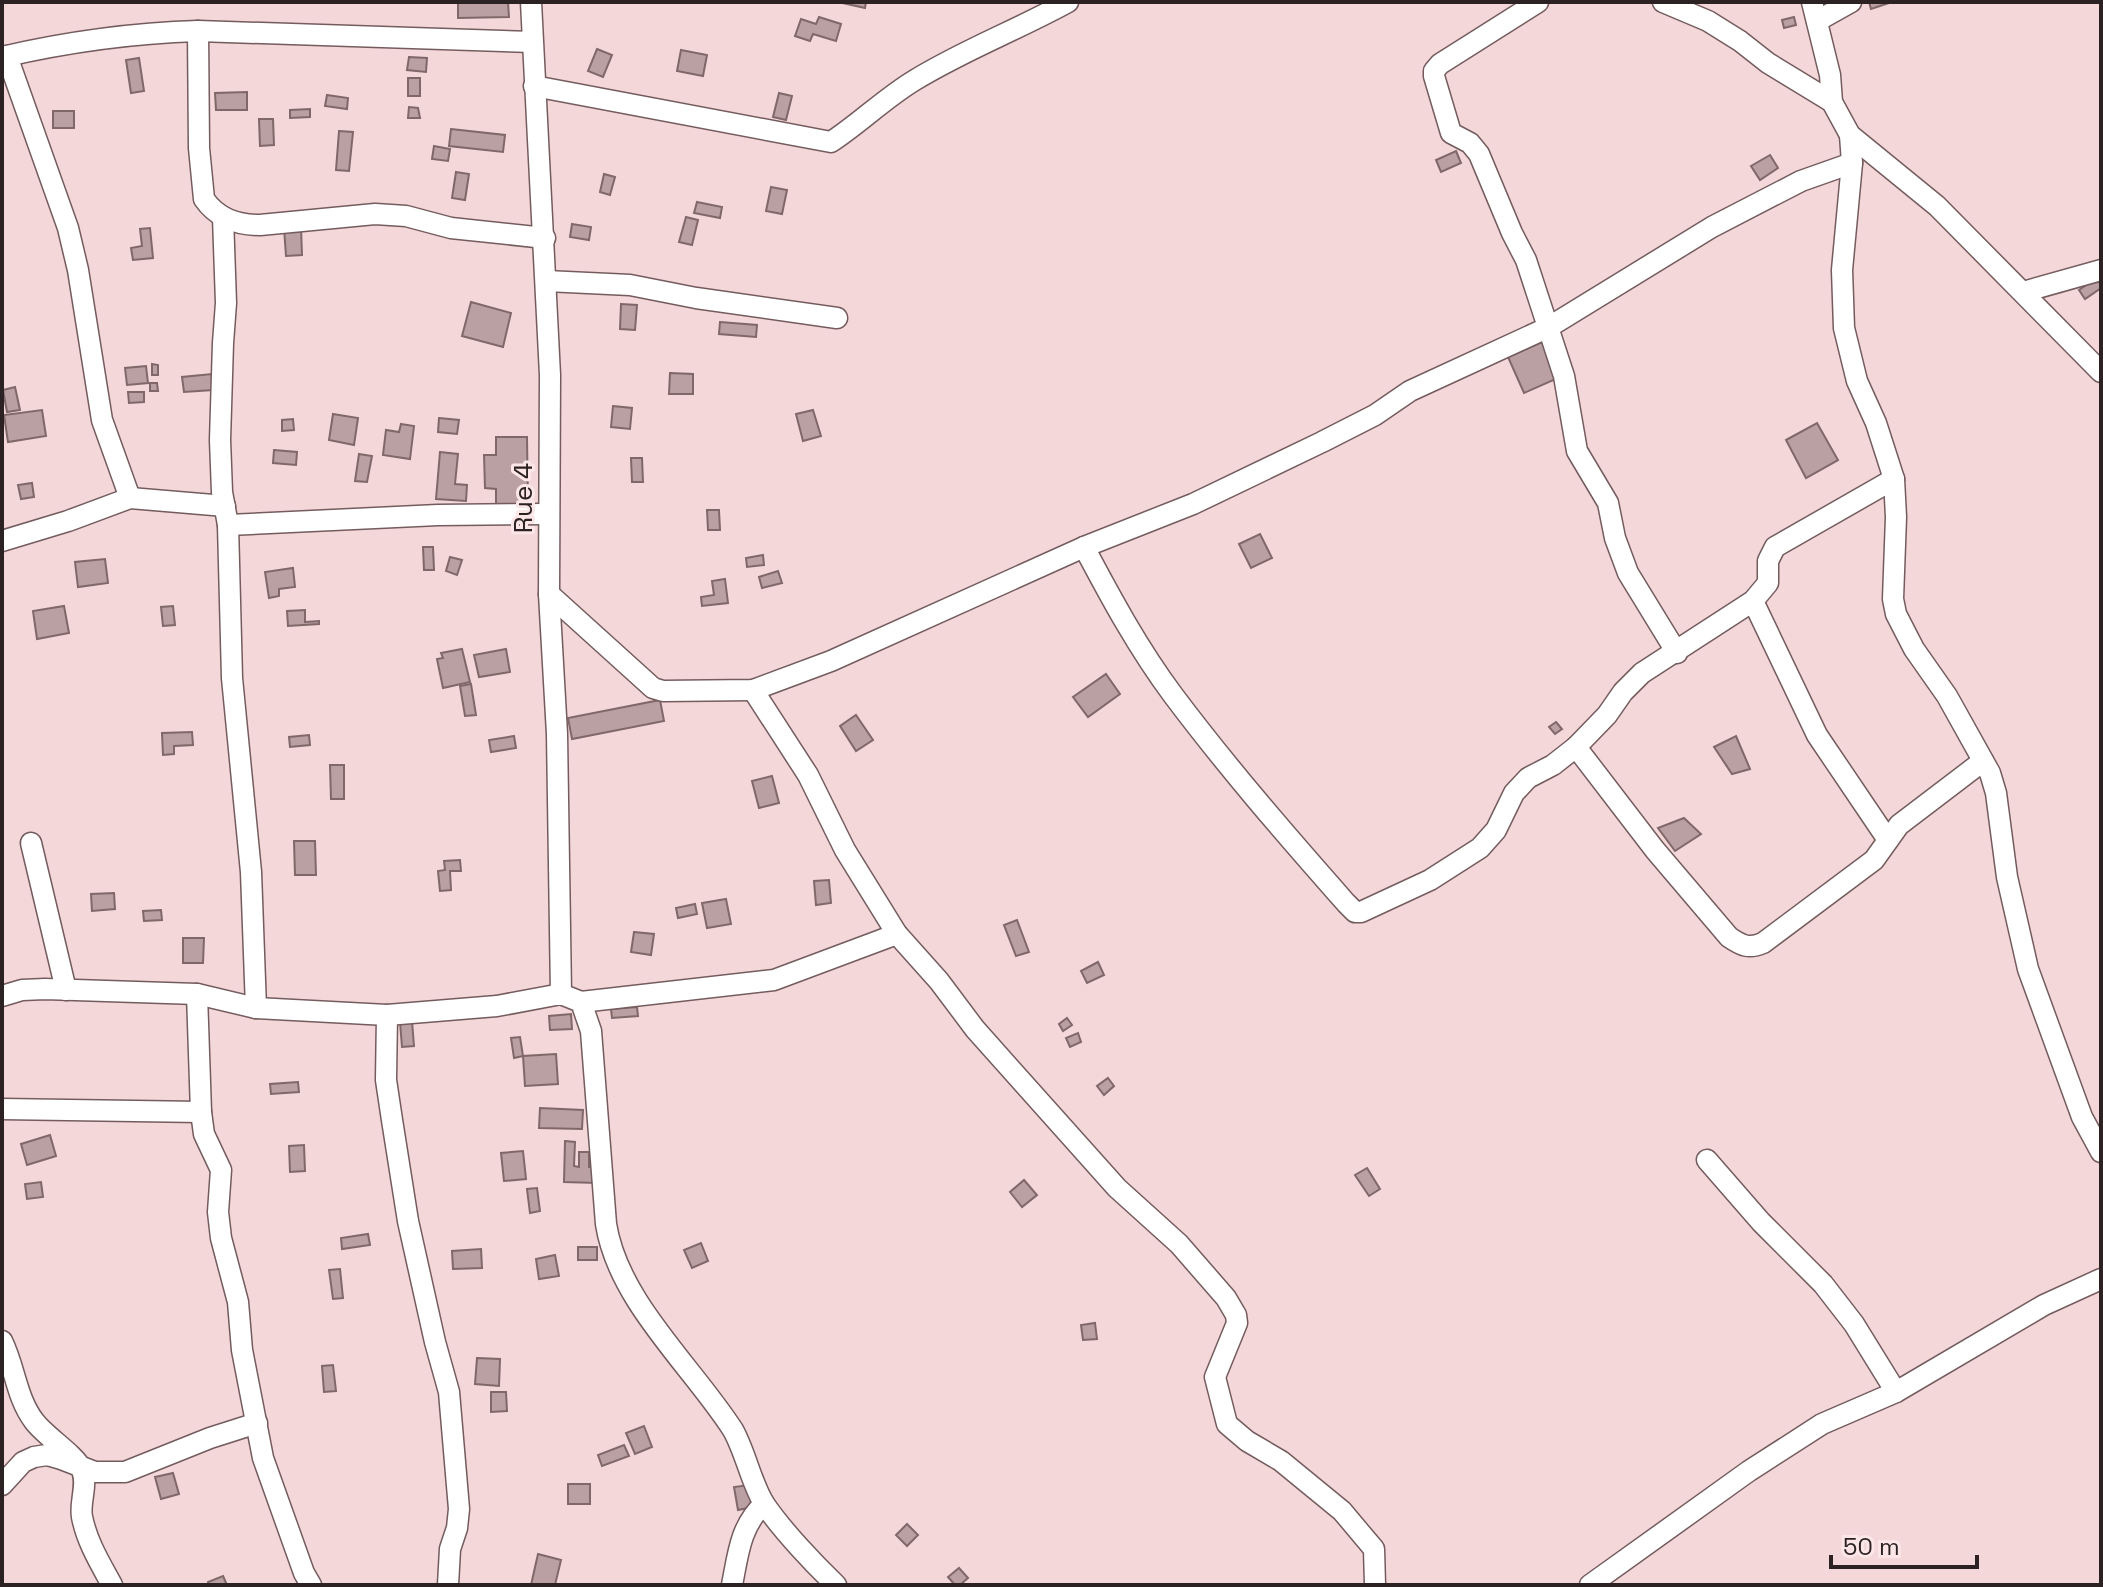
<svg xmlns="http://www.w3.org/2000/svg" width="2103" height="1587" font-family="'Space Grotesk',sans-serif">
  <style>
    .building { fill: #baa0a2; stroke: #806869; stroke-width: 2 }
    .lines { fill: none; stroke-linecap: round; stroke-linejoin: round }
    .minor-casing { stroke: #745c5e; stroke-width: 23 }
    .minor { stroke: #fff; stroke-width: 20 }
    .labels { text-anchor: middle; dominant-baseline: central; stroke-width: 6; stroke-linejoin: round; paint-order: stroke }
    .street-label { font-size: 26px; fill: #2c2223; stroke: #fce6e7 }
  </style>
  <rect width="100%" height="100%" fill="#f3d7d9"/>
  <g class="building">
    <path d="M458,2H508L509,17L458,18Z"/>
    <path d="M838,2H866L865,8Z"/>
    <path d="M1869,2H1892L1871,9Z"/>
    <path d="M819,17L841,24L836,41L813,34L810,41L795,36L801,19L816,24Z"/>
    <path d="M1794,17L1796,25L1784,28L1782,20Z"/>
    <path d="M597,49L612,55L603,77L588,71Z"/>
    <path d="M681,50L707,55L703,76L677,71Z"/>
    <path d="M409,57L427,58L426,72L407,70Z"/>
    <path d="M139,58L144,91L131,93L126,60Z"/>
    <rect x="408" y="78" width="12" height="18"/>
    <path d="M247,92V110H216L215,93Z"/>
    <path d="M779,93L792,96L786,120L773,117Z"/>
    <path d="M327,95L348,98L347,109L325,106Z"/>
    <path d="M409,107L418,108L420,118H408Z"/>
    <path d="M310,109V117L290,118V110Z"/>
    <rect x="53" y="111" width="21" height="17"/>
    <path d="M259,119H273L274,145L260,146Z"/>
    <path d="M451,129L505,135L503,152L449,146Z"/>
    <path d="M339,131L353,132L349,171L336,170Z"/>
    <path d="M434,146L450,149L448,161L432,159Z"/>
    <path d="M1456,151L1461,163L1441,172L1436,160Z"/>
    <path d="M1770,155L1778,168L1760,180L1751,166Z"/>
    <path d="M456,172L469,174L465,200L452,198Z"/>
    <path d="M604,174L615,177L610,195L600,192Z"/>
    <path d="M771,187L787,190L782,214L766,211Z"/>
    <path d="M697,202L722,207L720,218L694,213Z"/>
    <path d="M686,217L698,220L692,245L679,242Z"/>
    <path d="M572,224L591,227L589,240L570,237Z"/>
    <path d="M301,227L302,255L286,256L284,228Z"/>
    <path d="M150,228L153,258L133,260L131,248L142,246L140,229Z"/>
    <path d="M2098,277L2101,288L2085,299L2079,290Z"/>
    <path d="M471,302L511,313L503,347L462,336Z"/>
    <path d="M621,304L637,305L635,330L620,329Z"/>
    <path d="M720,322L757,325L756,337L719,334Z"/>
    <path d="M1542,342L1558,378L1524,393L1508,357Z"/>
    <path d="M152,364L158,365V375H152Z"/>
    <path d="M146,366L148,383L127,385L125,368Z"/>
    <path d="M670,373L693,374V394H669Z"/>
    <path d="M212,374L213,390L184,392L182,377Z"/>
    <path d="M150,383H157L158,391H150Z"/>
    <path d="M15,387L20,410L7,412L3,390Z"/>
    <path d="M128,392H144V402L129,403Z"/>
    <path d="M613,406L632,408L630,429L611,427Z"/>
    <path d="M42,410L46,436L8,442L4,415Z"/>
    <path d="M813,410L821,436L803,441L796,414Z"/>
    <path d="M333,414L358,418L354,445L329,440Z"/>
    <path d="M439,418L459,420L457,434L438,432Z"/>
    <path d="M293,419L294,430L282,431V420Z"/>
    <path d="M1817,423L1838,460L1806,478L1786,440Z"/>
    <path d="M401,424L414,426L410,459L383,455L386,430L399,432Z"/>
    <path d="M496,437H527L528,504H496V489L485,488L484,455H496Z"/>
    <path d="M274,450L297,452L296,465L273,463Z"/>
    <path d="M440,452L458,454L455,484L467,485L466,501L436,499Z"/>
    <path d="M359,454L372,456L367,482L355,481Z"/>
    <path d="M631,458H642L643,482H632Z"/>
    <path d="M32,483L34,497L21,499L18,485Z"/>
    <path d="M707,510H719L720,530H708Z"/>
    <path d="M1260,534L1272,558L1251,568L1239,544Z"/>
    <path d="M423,547H433L434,570H424Z"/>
    <path d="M763,555L764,565L747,567L746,558Z"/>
    <path d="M450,557L462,560L457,575L446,571Z"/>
    <path d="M105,559L108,583L78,587L75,562Z"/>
    <path d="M293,568L295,587L279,589V596L269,598L265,572Z"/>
    <path d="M778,571L782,583L762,588L759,577Z"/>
    <path d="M725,579L728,603L702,606L701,597L714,595L712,581Z"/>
    <path d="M64,606L69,633L37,639L33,611Z"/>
    <path d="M173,606L175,625L163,626L161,607Z"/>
    <path d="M305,610V622L319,621V624L288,626L287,611Z"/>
    <path d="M462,649L470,682L443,688L437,659L443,658L441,653Z"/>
    <path d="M506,649L510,672L479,677L474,655Z"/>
    <path d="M1106,674L1120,694L1088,717L1073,697Z"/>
    <path d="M471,684L476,715L465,716L460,686Z"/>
    <path d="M660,700L664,721L572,739L568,718Z"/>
    <path d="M856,715L873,740L856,751L840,726Z"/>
    <path d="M1556,722L1562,729L1555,734L1549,727Z"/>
    <path d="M192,732L193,745L174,746V754L163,755L162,733Z"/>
    <path d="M309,735L310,745L290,747L289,737Z"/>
    <path d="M514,736L516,748L491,752L489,740Z"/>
    <path d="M1736,736L1750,769L1732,774L1714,747Z"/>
    <path d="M330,765H344V799H331Z"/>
    <path d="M772,776L779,803L759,808L752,781Z"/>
    <path d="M1684,818L1701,834L1675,851L1658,828Z"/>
    <path d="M294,841H315L316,875H295Z"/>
    <path d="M460,860L461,871H450L451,890L440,891L438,871L445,870L444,861Z"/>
    <path d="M829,880L831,903L816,905L814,881Z"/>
    <path d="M114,893L115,909L92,911L91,894Z"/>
    <path d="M726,899L731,924L707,928L702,903Z"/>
    <path d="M695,904L697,914L678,918L676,908Z"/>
    <path d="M161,910L162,920L144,921L143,911Z"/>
    <path d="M1017,920L1029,952L1016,956L1004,925Z"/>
    <path d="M634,932L654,934L651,955L631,952Z"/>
    <path d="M183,938H204L203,963H183Z"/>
    <path d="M1098,962L1104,975L1087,983L1081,971Z"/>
    <path d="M637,1007L638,1016L612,1018L611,1009Z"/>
    <path d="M571,1014L572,1029L550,1030L549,1016Z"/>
    <path d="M1067,1018L1072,1025L1063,1031L1059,1024Z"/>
    <path d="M412,1021L414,1046L402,1047L400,1022Z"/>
    <path d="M1078,1033L1081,1042L1070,1047L1066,1038Z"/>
    <path d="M520,1037L523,1056L514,1058L511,1038Z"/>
    <path d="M556,1054L558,1084L525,1086L523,1056Z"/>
    <path d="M1108,1078L1114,1086L1104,1095L1097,1086Z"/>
    <path d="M298,1082L299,1092L271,1094L270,1084Z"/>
    <path d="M540,1108L583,1110L582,1129L539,1128Z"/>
    <path d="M50,1135L56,1156L27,1165L21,1144Z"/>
    <path d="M565,1141L575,1142L574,1166L579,1167V1152H589V1167H598L597,1183L564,1182Z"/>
    <path d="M304,1145L305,1171L290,1172L289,1146Z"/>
    <path d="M523,1151L526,1179L504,1181L501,1153Z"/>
    <path d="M1367,1168L1380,1189L1369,1196L1355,1175Z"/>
    <path d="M1024,1180L1037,1195L1022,1207L1010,1192Z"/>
    <path d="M41,1182L43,1197L27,1199L25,1184Z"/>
    <path d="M537,1188L540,1211L530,1213L527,1189Z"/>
    <path d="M368,1234L370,1245L342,1249L341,1238Z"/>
    <path d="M701,1243L708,1261L692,1268L684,1250Z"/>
    <rect x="578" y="1247" width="19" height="13"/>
    <path d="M481,1249L482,1268L453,1269L452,1251Z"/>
    <path d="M555,1255L559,1276L539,1279L536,1259Z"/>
    <path d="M340,1269L343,1298L333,1299L329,1270Z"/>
    <path d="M1095,1323L1097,1339L1083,1340L1081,1325Z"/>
    <path d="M477,1358L500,1359L499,1386L475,1384Z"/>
    <path d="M333,1365L336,1391L324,1392L322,1366Z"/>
    <path d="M491,1392H506L507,1411L491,1412Z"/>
    <path d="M644,1426L652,1447L635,1454L626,1433Z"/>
    <path d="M624,1445L629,1456L602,1466L598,1455Z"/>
    <path d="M173,1473L179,1494L161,1499L155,1477Z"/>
    <rect x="568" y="1484" width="22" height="20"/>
    <path d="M749,1485L753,1507L738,1510L734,1487Z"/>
    <path d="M907,1524L918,1535L907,1546L896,1535Z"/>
    <path d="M538,1554L561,1560L555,1585H531Z"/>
    <path d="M959,1568L968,1578L960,1585H955L948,1577Z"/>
    <path d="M223,1576L227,1585H209L208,1582Z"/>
  </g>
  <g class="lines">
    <g class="minor-casing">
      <g id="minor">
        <path d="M531,2L550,375L549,594L557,734L561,994"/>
        <path d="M1538,2L1440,64L1434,71V76L1451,133L1470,143L1479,154L1512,233L1526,260L1564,376L1577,451L1608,503L1615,538L1628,573L1677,653"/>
        <path d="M1663,2L1708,21L1740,41L1768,63L1832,102"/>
        <path d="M1812,2L1830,75L1832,102L1850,135L1937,206L2101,372"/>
        <path d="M1817,21L1851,2"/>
        <path d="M198,31L199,148L204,199C218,219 237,225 260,225L375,214L406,216L451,228L545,238"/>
        <path d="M7,56L68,228L78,270L102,420L130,498"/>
        <path d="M2,57C67,42 131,33 198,31L532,42"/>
        <path d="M534,86L831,142C860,123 885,98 915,80C964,50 1017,30 1068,2"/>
        <path d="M1850,135L1852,163L1842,270L1844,328L1857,381L1876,423L1894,479L1896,517L1893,599L1896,614L1914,649L1947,696L1990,773L1996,793L2007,877L2028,969L2082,1117L2101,1152"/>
        <path d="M223,217L226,303L223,343L220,440L222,492L228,525L232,678L251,872L256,1008"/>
        <path d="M546,281L630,285L696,298L837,318"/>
        <path d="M2023,292L2101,270"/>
        <path d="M228,525L438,515L548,514"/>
        <path d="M2,541L68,521L130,498L225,506"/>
        <path d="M1084,547C1111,598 1138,648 1173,695C1227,767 1286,835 1346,903L1355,912H1361L1430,880L1480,848L1496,830L1514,793L1528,778L1553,765L1576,747L1607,715L1623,692L1642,673L1753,601L1768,583V561L1775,547L1894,479"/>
        <path d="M549,594L653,688L663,691L753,690L831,661L1084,547L1193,504L1322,442L1375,415L1410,391L1549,327L1712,227L1801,181L1852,163"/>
        <path d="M1753,601L1817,735L1888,840"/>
        <path d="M753,690L808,775L845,850L897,934L939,981L975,1029L1117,1188L1179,1244L1226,1298L1236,1315L1237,1323L1215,1377L1227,1424L1247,1441L1281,1461L1342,1511L1374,1549L1375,1585"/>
        <path d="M1576,747L1655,850L1729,937C1742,946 1749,949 1763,943L1874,860L1899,825L1983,761"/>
        <path d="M31,843L66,990"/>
        <path d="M197,994L201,1112L204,1134L221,1170L218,1212L221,1238L238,1302L242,1350L263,1458L304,1573L311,1585"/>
        <path d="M2,996L22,990L45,989L197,994L256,1008L387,1015L497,1006L561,994L581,1002L591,1031L606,1224C618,1301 692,1366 733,1430C746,1453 752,1486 765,1505C782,1530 814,1564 836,1585"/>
        <path d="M581,1002L774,980L897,934"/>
        <path d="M387,1015L386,1080L392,1120L408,1221L435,1342L449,1392L459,1509L457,1528L450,1549L448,1585"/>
        <path d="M2,1109L201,1112"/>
        <path d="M1707,1160L1761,1222L1823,1284L1854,1324L1896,1392"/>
        <path d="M2,1341C15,1367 16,1397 34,1421C45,1436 74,1454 81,1468C89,1483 79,1502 82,1517C87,1542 100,1563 112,1585"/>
        <path d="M2,1485L23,1462L34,1457L47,1455L61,1459L95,1472H125L210,1438L257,1423"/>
        <path d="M732,1585C738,1555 740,1526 764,1504"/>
        <path d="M1590,1585L1749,1471L1822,1424L1896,1392L2044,1305L2101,1279"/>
      </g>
    </g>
    <use href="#minor" class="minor"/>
  </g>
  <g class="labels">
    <g class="street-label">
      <text transform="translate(523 498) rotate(-90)">Rue 4</text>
    </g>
  </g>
  <rect width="2103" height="1587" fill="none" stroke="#2c2223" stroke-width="8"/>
  <path d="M1831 1555v12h146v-12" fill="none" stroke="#2c2223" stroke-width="4"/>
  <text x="1843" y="1555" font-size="24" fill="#2c2223" stroke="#fce6e7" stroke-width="6" paint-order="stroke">50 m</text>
</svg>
